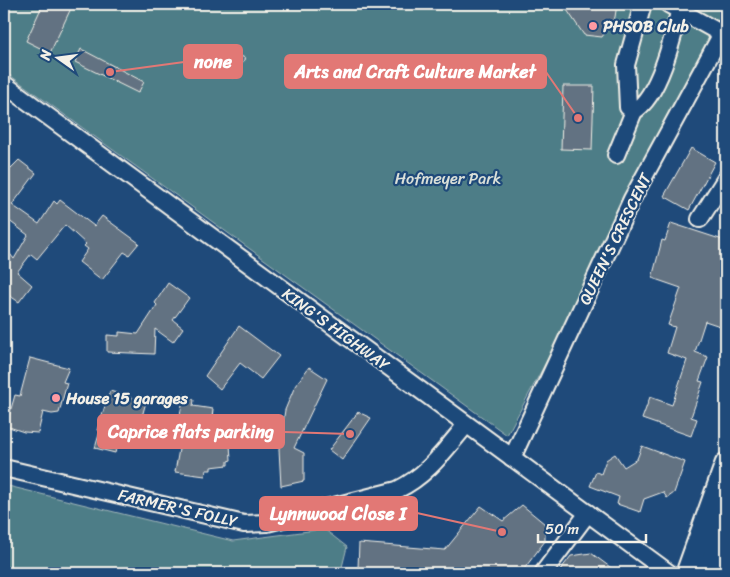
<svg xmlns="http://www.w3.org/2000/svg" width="730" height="577" font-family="Sriracha,sans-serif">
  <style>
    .green { fill: #4e7d87; stroke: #a1b7b8 }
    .building { fill: #627282; stroke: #f4f1e8 }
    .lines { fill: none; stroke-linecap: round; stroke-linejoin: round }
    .minor-casing { stroke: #f4f1e8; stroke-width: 20 }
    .major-casing { stroke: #f4f1e8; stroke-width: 25 }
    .minor { stroke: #1f4a7a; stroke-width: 16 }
    .major { stroke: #1f4a7a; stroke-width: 21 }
    .poi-dot { fill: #ff9aa2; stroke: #1f4a7a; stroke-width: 2 }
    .labels { text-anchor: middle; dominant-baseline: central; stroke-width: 4.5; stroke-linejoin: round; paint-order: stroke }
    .poi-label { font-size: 16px; font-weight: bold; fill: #f4f1e8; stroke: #1f4a7a; text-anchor: start }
    .park-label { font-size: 16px; fill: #dbe0d9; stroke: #1f4a7a }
    .street-label { font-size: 16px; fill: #f4f1e8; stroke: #1f4a7a }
    .leader { fill: none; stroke: #e27875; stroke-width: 2 }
    .callout-dot { fill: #e27875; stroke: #1f4a7a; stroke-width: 2 }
    .callout { fill: #e27875; stroke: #e27875; stroke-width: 2 }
    .callout-label { font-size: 18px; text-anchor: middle; font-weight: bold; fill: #fff }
  </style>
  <rect width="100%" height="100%" fill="#1f4a7a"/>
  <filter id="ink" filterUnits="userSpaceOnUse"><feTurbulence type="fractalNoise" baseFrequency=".02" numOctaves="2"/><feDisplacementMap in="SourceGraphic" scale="10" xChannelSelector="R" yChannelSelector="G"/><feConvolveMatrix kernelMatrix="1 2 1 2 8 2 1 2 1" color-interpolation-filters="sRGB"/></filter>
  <g filter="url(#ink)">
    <g class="green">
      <path d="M4,4H726V26L507,435L4,71Z"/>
      <path d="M4,485L233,541L324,529L347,547L341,571L347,573H4Z"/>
    </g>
    <g class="building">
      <path d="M43,4H73L50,53L26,41Z"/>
      <path d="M563,4H617L615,17L602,37L584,35Z"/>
      <path d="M220,47L245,58L234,78L212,67L217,62L212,60Z"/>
      <path d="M81,49L144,82L138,93L75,62Z"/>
      <path d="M563,86H594L592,150L561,149Z"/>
      <path d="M691,148L715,162L689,210L664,196Z"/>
      <path d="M19,160L36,173L12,205L39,224L54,201L57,204L60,200L94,226L102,216L139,243L129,255L124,252L102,280L79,262L88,249L84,246L86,244L65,225L37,259L31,254L17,272L32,285L19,302L4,292V261L10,254L14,259L28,235L4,217V162L11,168Z"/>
      <path d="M671,223L726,241V328L705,321L695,352L708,357L699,381L703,382L691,417L697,419L691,436L642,419L650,397L672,405L687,360L667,353L675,327L668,325L681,288L652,278L662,240L665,241Z"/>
      <path d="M168,283L189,298L173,320L183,328L173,342L155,329L154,354L107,352V335L119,336V332L138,334L157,305L155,303Z"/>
      <path d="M239,326L279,356L261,379L240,363L220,389L205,376Z"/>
      <path d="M30,358L69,368L63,382L67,383L59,413L52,414L43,412L38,433L24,432L6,426L15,395L20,396Z"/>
      <path d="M309,367L327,379L294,448L304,453V481L281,486L279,449L285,410L295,386Z"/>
      <path d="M110,391L146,402L138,431L122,427L115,453L95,448L100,431L97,430Z"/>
      <path d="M184,394L194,400L193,406L213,409L209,445L230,444L231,460L228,461V465L211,467V470H206L205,476L175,472L182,432L177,431Z"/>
      <path d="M358,412L371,418L342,460L329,450Z"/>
      <path d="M642,446L685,462L674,493L667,498L663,492L644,499L640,512L617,504L619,497L590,486L596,472L601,474L606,460L615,454L624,467L637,459Z"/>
      <path d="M522,505L545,524V541L521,573H400L358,568L359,543L445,550L481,506L503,521Z"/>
      <path d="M591,553L618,573H558L571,556Z"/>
    </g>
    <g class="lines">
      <g class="minor-casing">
        <g id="minor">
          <path d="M643,4L626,65L628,107L634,111C660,96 674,33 681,4"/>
          <path d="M668,4L722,34"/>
          <path d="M4,84L669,573"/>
          <path d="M616,155L634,111"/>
          <path d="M700,219L726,178"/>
          <path d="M512,458L632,199L726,26"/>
          <path d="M4,468L227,520L244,524L267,523L397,490C427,476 445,450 466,425"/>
          <path d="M543,573L588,513"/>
        </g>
      </g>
      <g class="major-casing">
        <g id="major">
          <path d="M687,573L726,464"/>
          <path d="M708,573L726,521"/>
        </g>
      </g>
      <use href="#minor" class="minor"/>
      <use href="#major" class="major"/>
    </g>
  </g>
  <g class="poi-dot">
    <circle cx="593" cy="26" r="5"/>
    <circle cx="56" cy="398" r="5"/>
  </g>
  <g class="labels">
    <g class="poi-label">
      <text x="603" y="26">PHSOB Club</text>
      <text x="66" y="398">House 15 garages</text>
    </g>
    <g class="park-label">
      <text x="448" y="178">Hofmeyer Park</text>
    </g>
    <g class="street-label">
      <text transform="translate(615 239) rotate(-64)">QUEEN'S CRESCENT</text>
      <text transform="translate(336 329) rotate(36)">KING'S HIGHWAY</text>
      <text transform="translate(178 508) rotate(13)">FARMER'S FOLLY</text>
    </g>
  </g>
  <path class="leader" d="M110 72L184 62M578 118L546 72M350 434L284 432M502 532L417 513"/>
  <g class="callout-dot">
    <circle cx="110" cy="72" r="5"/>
    <circle cx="578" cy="118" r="5"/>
    <circle cx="350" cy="434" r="5"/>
    <circle cx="502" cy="532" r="5"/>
  </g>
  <g class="callout">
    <rect x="184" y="45" width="58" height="33" rx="5"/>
    <rect x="285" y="55" width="261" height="33" rx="5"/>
    <rect x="98" y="415" width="186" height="33" rx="5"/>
    <rect x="260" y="497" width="157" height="33" rx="5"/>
  </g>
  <g class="callout-label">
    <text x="213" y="68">none</text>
    <text x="415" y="78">Arts and Craft Culture Market</text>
    <text x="191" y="438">Caprice flats parking</text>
    <text x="338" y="520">Lynnwood Close I</text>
  </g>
  <rect width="730" height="577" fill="none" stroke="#1f4a7a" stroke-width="20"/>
  <rect x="10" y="10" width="710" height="557" fill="none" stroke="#f4f1e8" stroke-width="2" filter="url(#ink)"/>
  <g transform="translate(58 58) rotate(284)" stroke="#1f4a7a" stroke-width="4" paint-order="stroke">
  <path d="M0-4L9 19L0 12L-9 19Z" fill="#f4f1e8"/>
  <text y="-8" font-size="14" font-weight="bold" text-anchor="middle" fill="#f4f1e8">N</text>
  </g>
  <path d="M538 534v8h108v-8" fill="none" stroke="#f4f1e8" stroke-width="2.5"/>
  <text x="545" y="534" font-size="15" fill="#f4f1e8" stroke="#1f4a7a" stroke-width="4" paint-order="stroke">50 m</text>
</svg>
